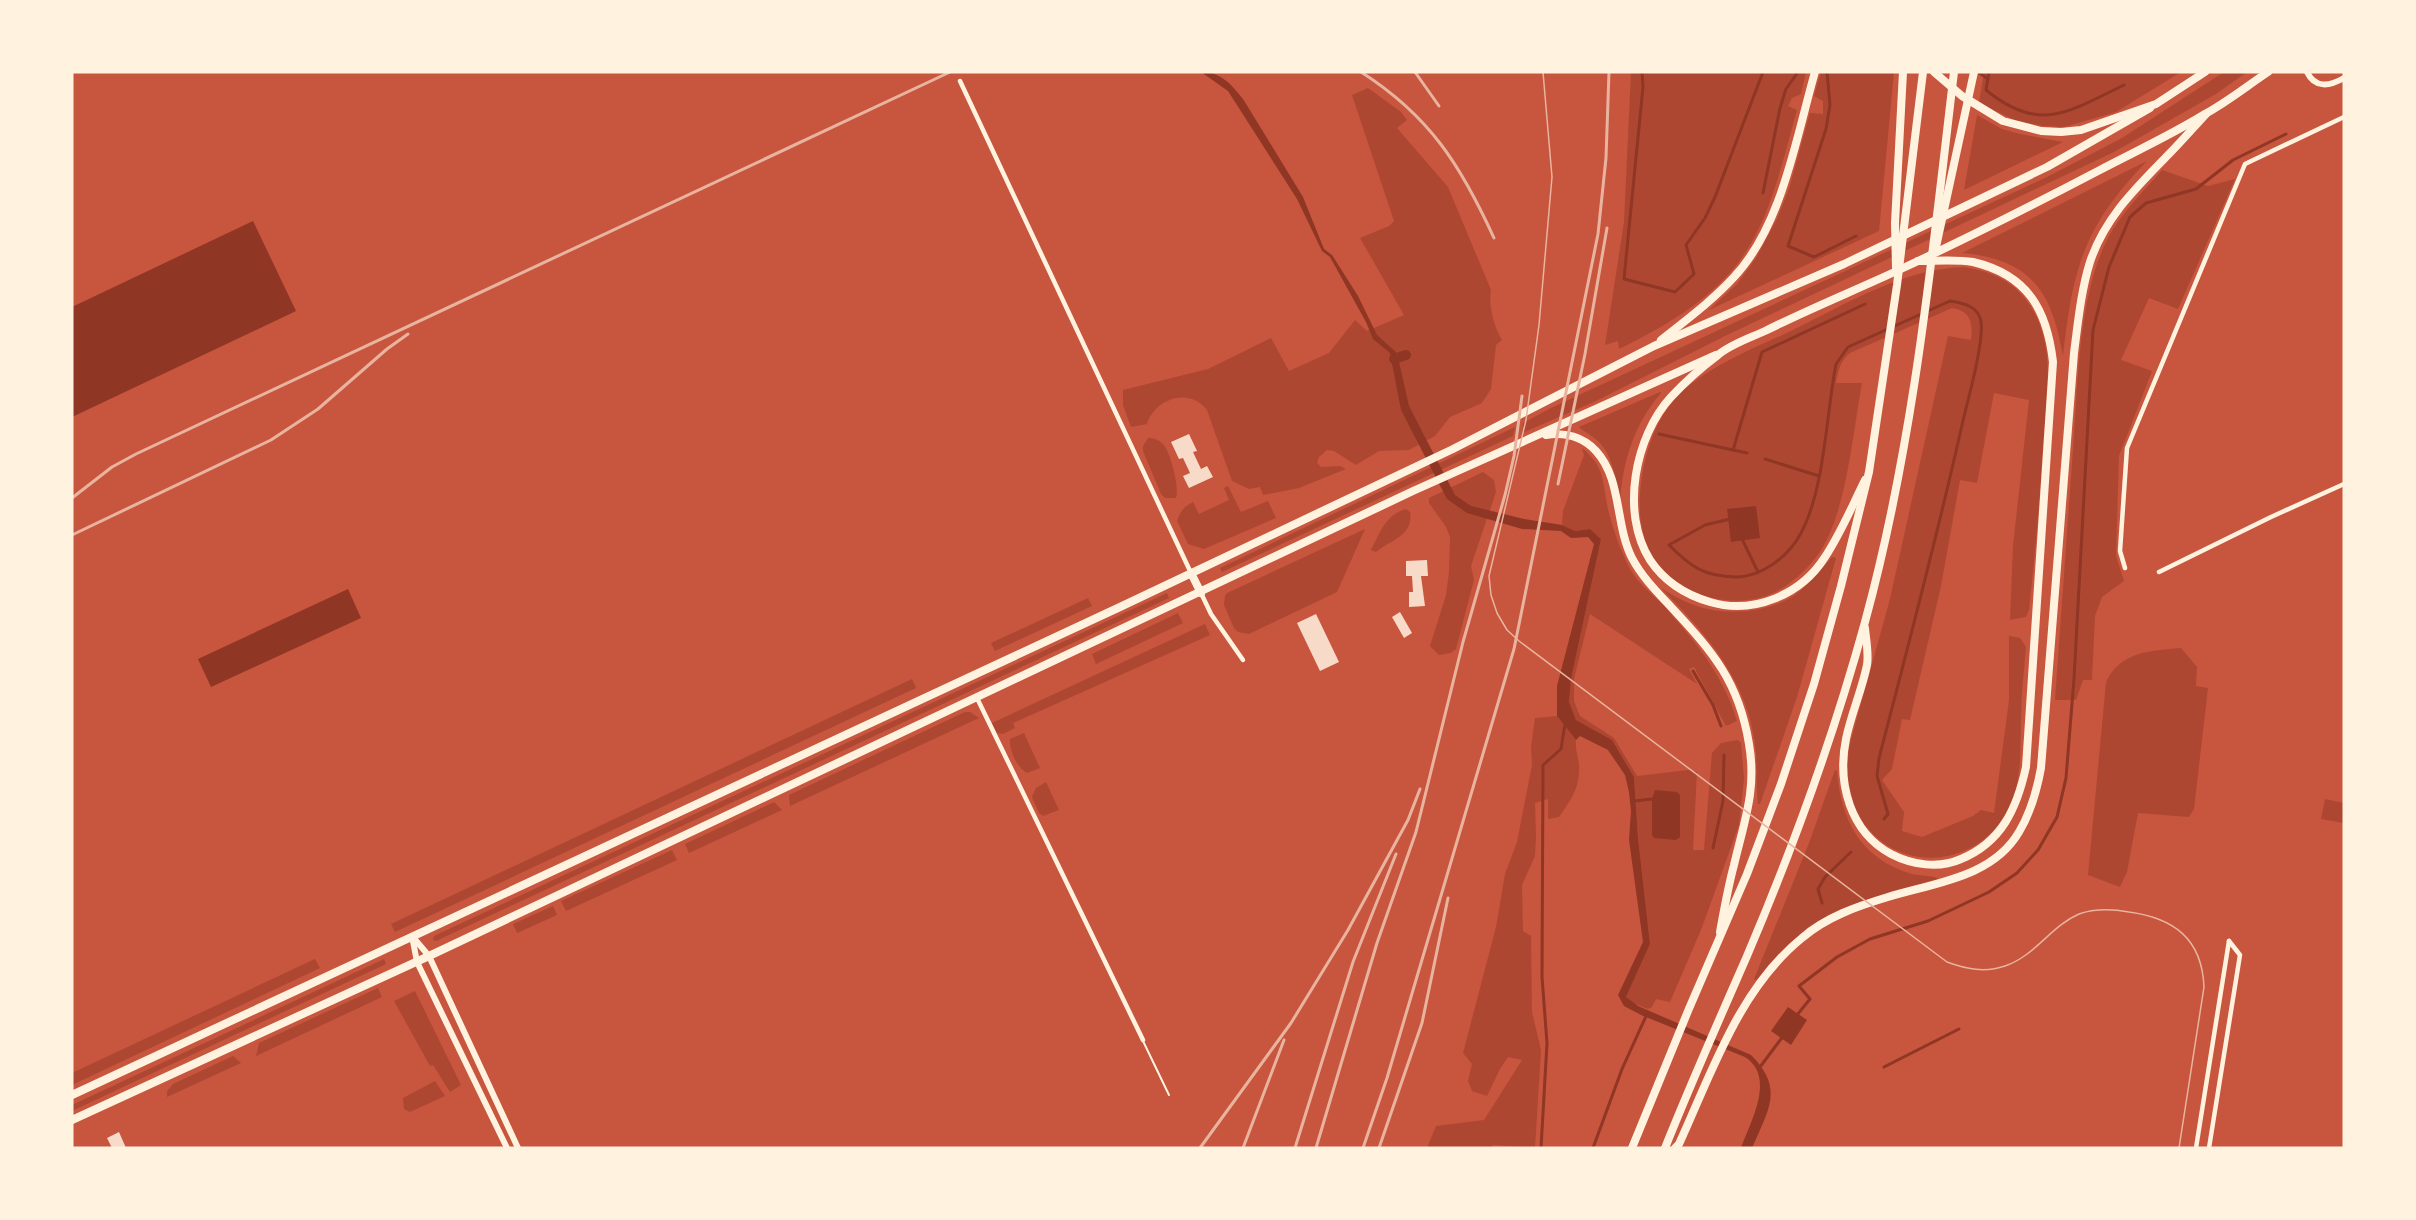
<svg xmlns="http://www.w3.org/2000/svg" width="2416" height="1220" font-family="Helvetica,sans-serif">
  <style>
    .green { fill: #ae4732 }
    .water { fill: #8f3625 }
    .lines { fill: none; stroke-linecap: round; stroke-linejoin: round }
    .stream { stroke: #8f3625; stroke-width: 3 }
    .canal { stroke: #8f3625; stroke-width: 10 }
    .building { fill: #f7dbc8 }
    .service { stroke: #fff3e0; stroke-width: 2 }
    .minor { stroke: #fff3e0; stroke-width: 4.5 }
    .tertiary { stroke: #fff3e0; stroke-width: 6 }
    .primary { stroke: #fff3e0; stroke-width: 8 }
    .trunk { stroke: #fff3e0; stroke-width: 8 }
    .motorway { stroke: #fff3e0; stroke-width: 8 }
    .tram { stroke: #e9b49f; stroke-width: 1.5 }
    .rail { stroke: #e9b49f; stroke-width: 3 }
  </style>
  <rect width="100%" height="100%" fill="#c8553d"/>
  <g class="green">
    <path d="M1631,72H1806L1801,94L1792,98L1788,106L1797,110C1783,159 1772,214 1743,256C1713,299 1666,326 1619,349L1618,341L1605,345L1624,222Z"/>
    <path d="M1821,72H1894L1879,231L1709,310L1737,284L1756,258L1777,219L1789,189L1810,113L1823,114V101L1814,96Z"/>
    <path d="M1984,72H2181L2116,112L2064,127L2044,126L2017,121L1979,103Z"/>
    <path d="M2224,72H2247L2216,94L2114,152L1725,336L1596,401L1522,433L1523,423L1549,409L2047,177L2122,138Z"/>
    <path d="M1368,88L1401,112L1407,120L1397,128L1448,187L1491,290C1488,305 1494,327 1502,340L1496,345L1491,389L1482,403L1450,417L1435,436L1409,450L1379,451L1356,465L1334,451L1327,450L1319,457L1317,463L1321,467L1340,466L1346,469L1299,488L1263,495L1260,487L1249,489L1232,481L1207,410C1190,387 1155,398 1147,424L1131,427L1123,405V390L1208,369L1271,338L1289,371L1329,353L1355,320L1367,331L1404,315L1360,238L1389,226L1394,221L1352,95Z"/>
    <path d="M1977,115L2002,129L2020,134L2063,142L1964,190Z"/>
    <path d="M2147,161C2084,226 2073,267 2063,356C2052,292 2031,259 1962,253Z"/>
    <path d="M2162,170L2208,186L2235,179L2178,309L2149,298L2121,360L2152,371L2119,456L2116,556L2124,581L2102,597L2095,616L2092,680H2083L2076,700H2055C2061,616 2067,533 2073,449C2078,385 2078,295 2108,238C2122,212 2143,192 2162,170Z"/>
    <path d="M1964,267C1995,272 2018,283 2034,312C2056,352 2046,403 2043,446C2040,501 2035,555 2029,610L2026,617L2010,620L2013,546L2029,400L1994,393L1977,483L1960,480L1941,586L1910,720L1902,719L1892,769L1882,780L1904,812L1902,831L1922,837L1973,816L1981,810L1994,813L2009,700V636L2020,638L2026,647C2024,671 2021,695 2021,719C2020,752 2023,783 2006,813C1973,873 1886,873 1856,810C1846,790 1847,768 1849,747L1890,599L1948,336L1971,340C1973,323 1971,311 1952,308L1850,353C1840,361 1838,371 1836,383H1862C1853,431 1847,509 1821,550C1809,569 1788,588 1766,596C1720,611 1663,589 1646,542C1637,518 1639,494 1643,470C1648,444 1657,420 1674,400C1701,369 1754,348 1791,331C1846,304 1902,269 1964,267Z"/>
    <path d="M1660,392L1661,393C1634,424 1622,463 1620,504C1616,483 1614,456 1598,441C1592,435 1584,432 1579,427Z"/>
    <path d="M1515,427L1513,436L1222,572L1220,568Z"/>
    <path d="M1148,438C1153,438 1157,439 1162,443C1170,449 1180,489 1176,498H1165L1161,494L1143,451V446Z"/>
    <path d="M1582,448C1607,468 1602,486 1609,513C1614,532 1621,552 1630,569C1638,583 1653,595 1664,606C1695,641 1724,676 1737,721L1726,726L1694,667L1689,669L1697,684L1590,614L1574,679V701L1580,716L1614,738L1637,776L1688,770L1697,772L1693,850H1704L1712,753L1721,743L1738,740L1741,743L1744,779L1739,825L1701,930L1670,1002L1656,999L1652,1007L1648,1009L1630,1002L1626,997L1650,944L1638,838L1634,777L1612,740L1576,720L1569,702L1571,679L1601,539L1590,529L1575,531L1562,525L1563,511L1584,455Z"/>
    <path d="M1483,472L1494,480L1496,492L1471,566L1474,580L1456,649L1451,653L1439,655L1430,646L1446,595L1449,572L1450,537L1446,527L1429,503V498Z"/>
    <path d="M1228,486L1241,512L1268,501L1276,518L1204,549L1188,544L1177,521C1180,511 1184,507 1193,502L1199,514L1229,500L1224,488Z"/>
    <path d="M1406,509L1410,512C1414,536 1390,540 1376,552L1371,550C1380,533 1385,515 1406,509Z"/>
    <path d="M1365,529L1337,592L1249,634L1238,632L1234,628L1224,605L1225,596L1227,593Z"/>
    <path d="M1832,557L1836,558L1797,697L1760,804H1758C1756,787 1757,770 1756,753C1750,683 1709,637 1661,588C1672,595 1683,601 1694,605C1725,617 1774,613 1800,591C1812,581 1822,568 1832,557Z"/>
    <path d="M1167,593L1169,598L436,941L433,940L434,936Z"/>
    <path d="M1088,598L1092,606L995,651L991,643Z"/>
    <path d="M1178,613L1183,623L1096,664L1092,654Z"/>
    <path d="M1205,624L1210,635L1013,723L1015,728L1003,734L997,733L992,723Z"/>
    <path d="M2181,648L2197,667L2196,686L2208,688L2194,809L2189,817L2138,813L2127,872L2120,887L2088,875L2106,682C2121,651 2150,651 2181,648Z"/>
    <path d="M912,679L916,688L395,932L391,924Z"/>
    <path d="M965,712H970L979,718L790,806L789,795Z"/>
    <path d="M1557,716L1576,740C1575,749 1578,756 1579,764C1580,788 1572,798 1559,817L1548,819V799L1535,803L1536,837L1535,856L1522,885L1523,931L1531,936L1532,1012L1541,1050L1535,1148L1493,1145L1491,1148H1427L1436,1126L1484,1120L1522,1060L1508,1057L1500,1069L1487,1096L1472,1091L1468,1081L1472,1064L1463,1053L1496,927L1505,874L1517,842L1532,765L1531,747L1535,718Z"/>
    <path d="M1024,733L1040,768L1027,773C1017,768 1009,750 1010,739Z"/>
    <path d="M1835,770L1837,771C1841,821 1861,859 1912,874C1921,876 1932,875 1939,879C1887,892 1828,908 1788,945C1777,956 1767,968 1757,980L1754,979L1809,843Z"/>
    <path d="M1046,782L1059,810L1043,816L1039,813L1032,797L1036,788Z"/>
    <path d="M2325,799L2344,803V823L2321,819Z"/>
    <path d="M774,802L782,810L689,853L685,844Z"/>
    <path d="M672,850L677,860L566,911L561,901Z"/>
    <path d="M553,906L557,915L517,933L513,924Z"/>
    <path d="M315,959L320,968L72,1085V1073Z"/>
    <path d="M384,959L386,964L72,1111V1105Z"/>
    <path d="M378,988L382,997L256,1056L259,1043Z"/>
    <path d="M415,991L461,1085L450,1092L433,1065L430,1066L394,1001Z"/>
    <path d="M233,1056L241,1063L167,1097V1091L173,1084Z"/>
    <path d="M435,1081L445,1096L410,1112L404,1109L403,1098Z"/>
  </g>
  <g class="water">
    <path d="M1201,72C1221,72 1231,84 1243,99L1303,197L1324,249L1332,255L1358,296L1377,335L1397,353L1409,406L1455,495L1471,506L1524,519L1562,525L1575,531L1590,529L1601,539L1571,679L1569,702L1576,720L1612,740L1634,777L1638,838L1650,944L1626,997L1638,1006L1751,1055C1785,1089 1768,1110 1752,1148H1741C1751,1121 1776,1077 1745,1057L1641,1015L1624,1006L1618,995L1643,942L1629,840L1631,811L1629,792L1625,775L1608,750L1580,736L1576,740L1557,716V686L1594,544L1588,537L1571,538L1561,531L1522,529L1467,513L1447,499L1401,410L1390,353L1373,339L1366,322L1330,257L1322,251L1297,199L1228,91Z"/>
    <path d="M253,221L296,311L72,417V307Z"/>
    <path d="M1756,506L1760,538L1731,542L1727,509Z"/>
    <path d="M348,589L361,618L211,687L198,659Z"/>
    <path d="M1655,790L1677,792L1680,795V837L1676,840L1654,838L1652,835V799Z"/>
    <path d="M1788,1007L1807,1020L1791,1045L1771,1031Z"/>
  </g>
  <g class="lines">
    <g class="stream">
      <path d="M1642,72L1643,87L1624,279L1675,292L1694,274L1686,245L1705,218L1715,197L1763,72"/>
      <path d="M1827,72L1830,105L1826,129L1788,246L1814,257L1856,236"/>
      <path d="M1978,72L1988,79"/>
      <path d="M1989,72L1986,90C2040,134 2068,112 2124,85"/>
      <path d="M1763,193L1780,108L1786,89L1798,72"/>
      <path d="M1659,434L1747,453"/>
      <path d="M1733,450L1762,352L1865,304"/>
      <path d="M1765,459L1819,476"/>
      <path d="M1730,519L1705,525L1669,545C1691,567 1703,576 1736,577C1762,577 1789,556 1801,533C1825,488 1826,415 1836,364L1848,347L1950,301C1963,303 1979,306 1981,322C1984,343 1967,403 1962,425C1937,537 1908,647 1879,758L1877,776L1888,814L1884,819"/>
      <path d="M1742,539L1758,572"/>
      <path d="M1693,671L1713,705L1721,726"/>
      <path d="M1634,801L1652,799"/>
      <path d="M1713,848L1723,801L1724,755"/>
      <path d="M1822,903L1818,889L1825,877L1851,852"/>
      <path d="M1797,1015L1810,999L1799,986L1837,957L1870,939L1928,921L1989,892L2017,873L2038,850L2057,817L2066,778L2074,679L2093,330L2109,267L2130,217L2146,203L2196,189L2233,160L2286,134"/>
      <path d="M1760,1067L1784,1035"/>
      <path d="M1884,1067L1959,1029"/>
      <path d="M1541,1148L1547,1043L1542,977L1543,765L1561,749L1565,724"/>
      <path d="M1593,1148L1622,1069L1647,1014"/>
    </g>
    <path class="canal" d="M1394,359L1406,355"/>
  </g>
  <g class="building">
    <path d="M1189,434L1197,451L1193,452L1201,469L1207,466L1213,477L1189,488L1183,476L1190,473L1183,458L1179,459L1171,442Z"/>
    <path d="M1427,560L1428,576H1421L1425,606L1409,607V592H1413L1412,576H1406V561Z"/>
    <path d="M1400,612L1412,633L1404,638L1392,617Z"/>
    <path d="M1316,614L1339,662L1320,671L1297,623Z"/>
    <path d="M119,1132L126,1148H112L107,1138Z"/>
  </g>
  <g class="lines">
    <path class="service" d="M1143,1041L1169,1095"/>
    <g class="minor">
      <path d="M960,81L1191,573"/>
      <path d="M2125,568L2120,551L2127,448L2245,164L2344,117"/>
      <path d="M2159,572L2271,517L2344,484"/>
      <path d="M1201,593L1211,614L1243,660"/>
      <path d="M977,698L1143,1040"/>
      <path d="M2196,1148L2229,941"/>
      <path d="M2209,1148L2240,955L2229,941"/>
    </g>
    <g class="tertiary">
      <path d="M2307,72C2315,89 2330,86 2344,78"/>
      <path d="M412,936L429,956L518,1148"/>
      <path d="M412,936L417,962L507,1148"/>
    </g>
    <g class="primary">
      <path d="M1936,247L1974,72"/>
      <path d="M1661,340C1686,320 1712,301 1734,277C1782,226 1796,138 1815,72"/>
      <path d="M1546,435C1565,432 1583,437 1596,451C1622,479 1615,525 1632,558C1642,577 1657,592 1672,608C1713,652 1739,682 1749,744C1757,790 1744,822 1734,865C1728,887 1724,910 1720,932"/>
      <path d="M1191,573L1201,593"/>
      <path d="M72,1095L1120,607L1453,449L1654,346L1844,264L2047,167L2150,108"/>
      <path d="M72,1120L429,956L1413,491L1716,355"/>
    </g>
    <g class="trunk">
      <path d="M1934,72L1962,96L2003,121L2041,131L2061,132L2081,130L2156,104L2205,72"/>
      <path d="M1896,268L1895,223L1903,72"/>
      <path d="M1865,480C1852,506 1841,533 1825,557C1801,595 1753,615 1710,602C1686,595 1664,581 1650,560C1620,513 1635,436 1671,397C1685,382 1702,367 1718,355C1731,344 1750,338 1765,331C1809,309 1856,290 1901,269C1968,238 2033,205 2098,171C2134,152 2171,135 2205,114C2227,102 2247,86 2268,72"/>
      <path d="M1675,1148L1679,1144C1712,1072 1739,989 1802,938C1826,917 1858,906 1888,897C1933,883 1992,878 2019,832C2031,812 2037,790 2041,768L2074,353C2078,322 2081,291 2090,262C2105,217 2136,188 2168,155C2181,142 2193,128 2206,114"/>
    </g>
    <g class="motorway">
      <path d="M1865,628C1866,640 1869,654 1867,665C1862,690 1851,714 1846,739C1837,783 1850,832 1891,854C1912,865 1939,869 1961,859C2002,842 2017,808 2026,767L2053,362C2047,310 2028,275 1973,262C1956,259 1935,261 1918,261"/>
      <path d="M1632,1148L1688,1011L1747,874L1781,784L1814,684L1841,586L1869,472L1897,285L1923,72"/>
      <path d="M1665,1148C1691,1083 1719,1020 1747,956C1793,848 1834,735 1865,622C1914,443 1932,256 1954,72"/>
    </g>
    <path class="tram" d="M1543,72L1552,177L1539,325L1526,420L1489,576L1491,595L1497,613L1507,630L1519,641L1947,962C1966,969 1985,973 2005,966C2035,956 2051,926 2079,914C2096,908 2112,909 2129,912C2173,918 2202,938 2204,987L2179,1148"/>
    <g class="rail">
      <path d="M1361,72C1430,116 1461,166 1494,238"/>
      <path d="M1415,72L1439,106"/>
      <path d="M1558,484L1585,354L1607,228"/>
      <path d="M72,498L112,467L136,454L950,72"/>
      <path d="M72,535L271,440L318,409L387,349L408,334"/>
      <path d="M1200,1148L1291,1023L1348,930L1408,820L1420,789"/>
      <path d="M1243,1148L1284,1040"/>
      <path d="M1295,1148L1353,962L1396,854"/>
      <path d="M1316,1148L1377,943L1416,832L1463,642L1505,495L1514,456L1522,396"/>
      <path d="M1363,1148L1387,1078L1514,649L1598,234L1606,158L1609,72"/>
      <path d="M1379,1148L1422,1023L1448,898"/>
    </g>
  </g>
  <rect width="2416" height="1220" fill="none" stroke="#fff3e0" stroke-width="147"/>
</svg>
